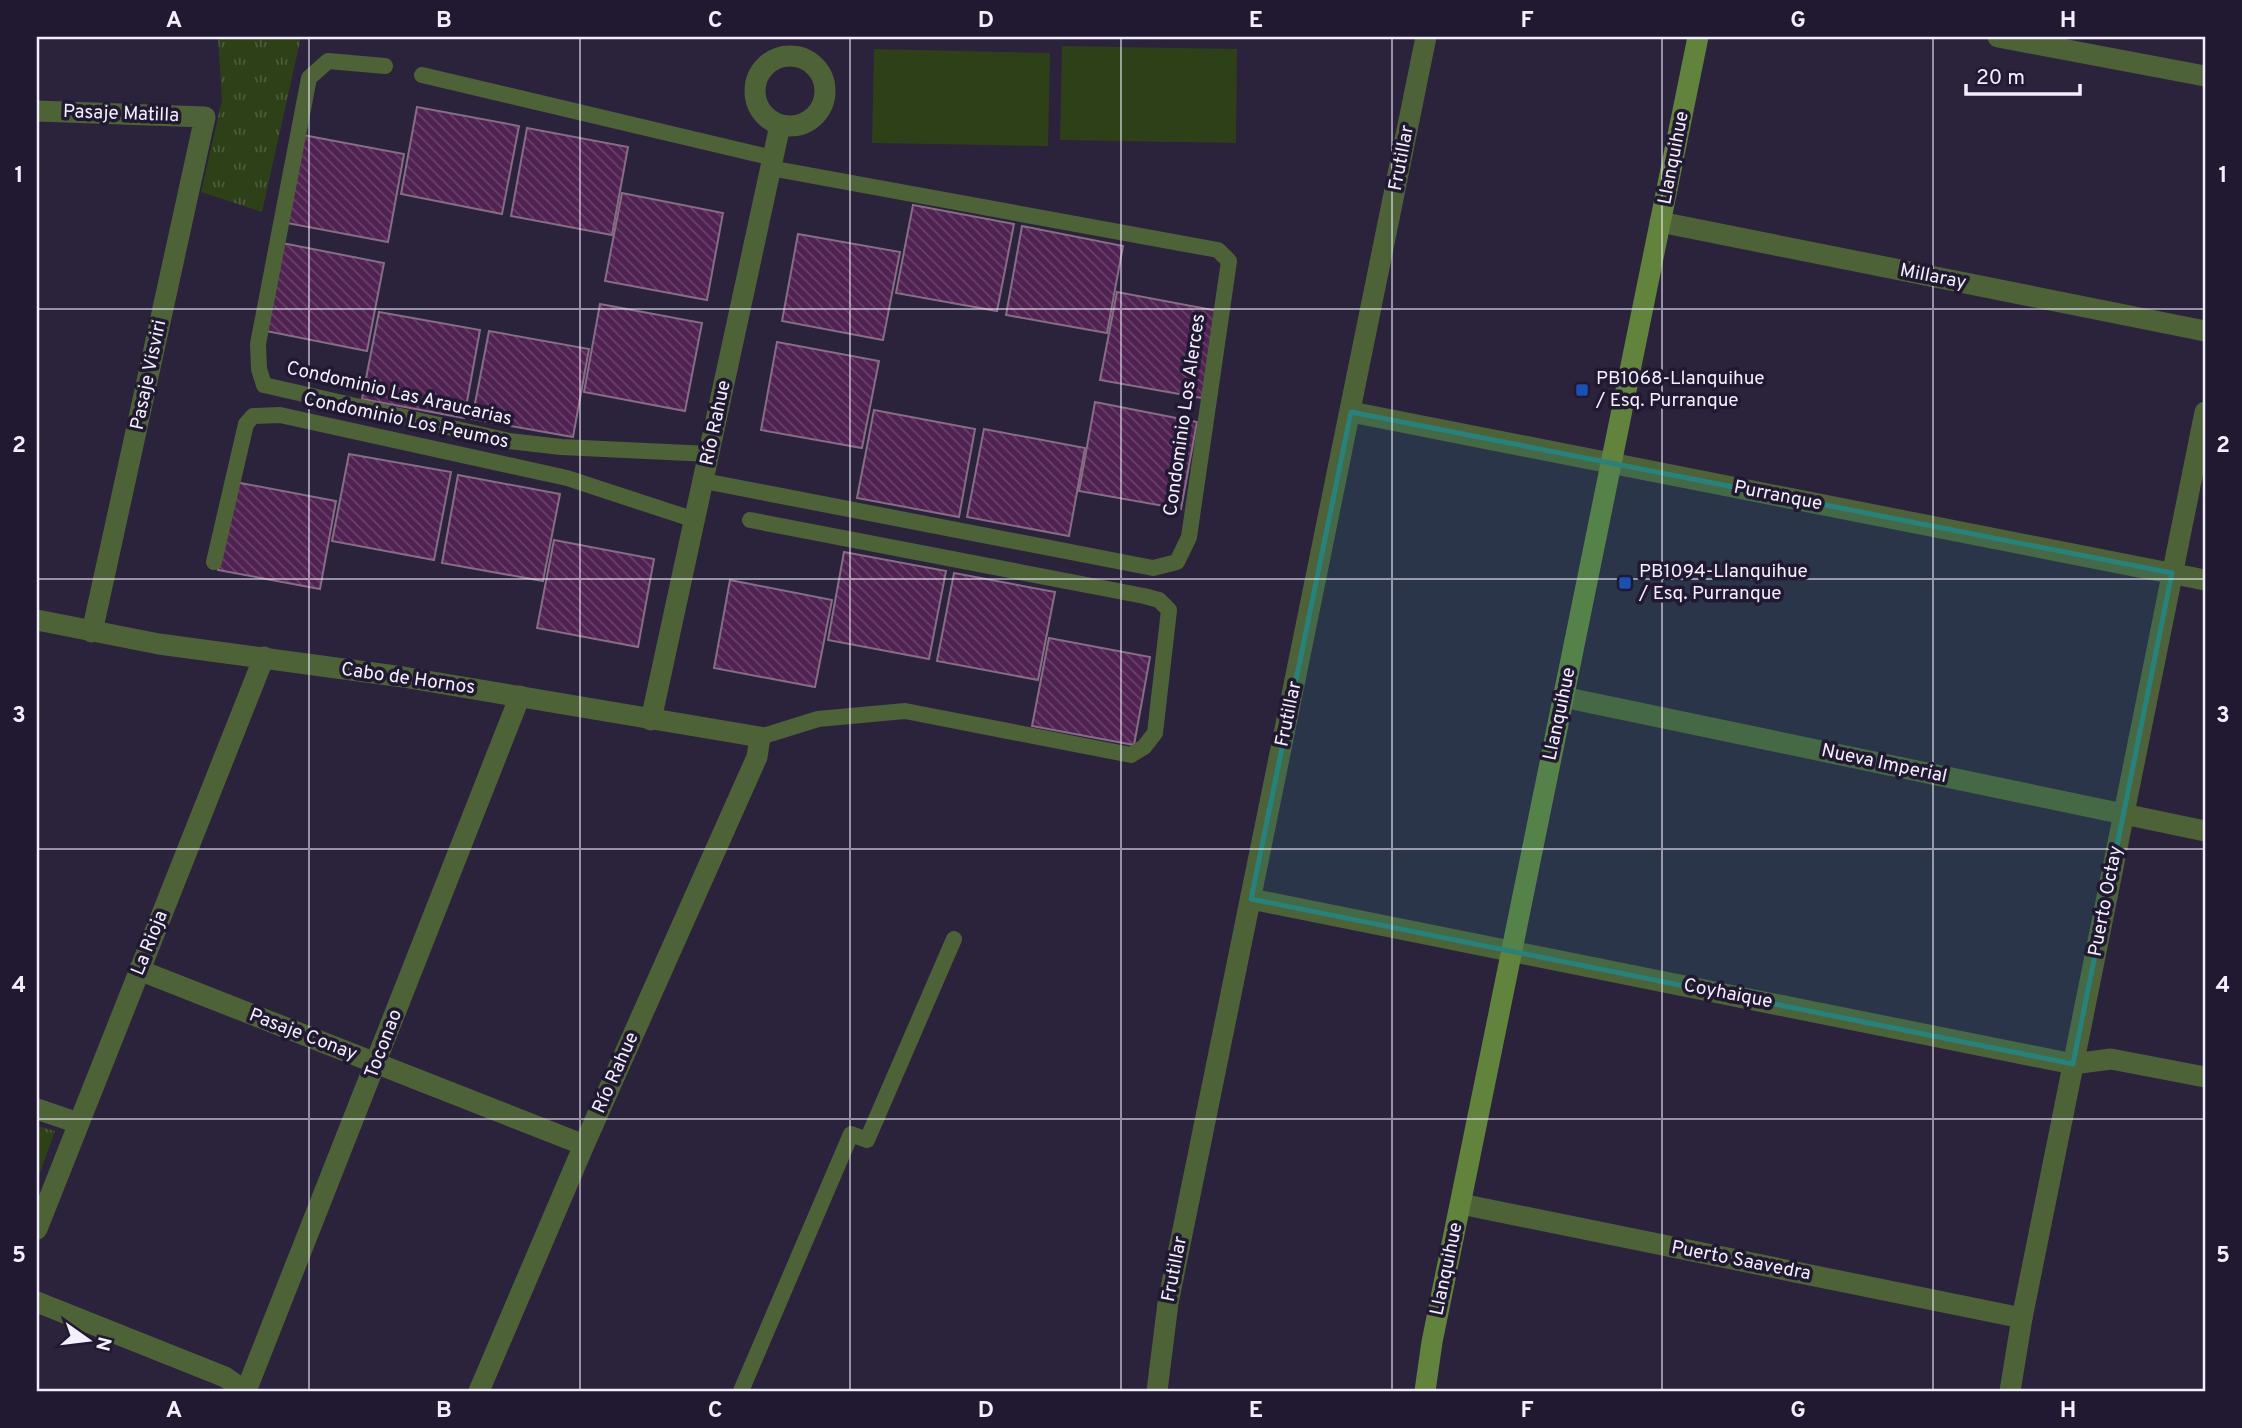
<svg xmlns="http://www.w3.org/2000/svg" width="2242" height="1428" font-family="Overpass,sans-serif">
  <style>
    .grass { fill: url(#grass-tufts) }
    .pitch { fill: #2e4018 }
    .building { fill: url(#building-back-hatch); stroke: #866d85; stroke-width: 2 }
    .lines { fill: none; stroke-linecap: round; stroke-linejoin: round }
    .lane { stroke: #4d6237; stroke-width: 16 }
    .street { stroke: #4d6237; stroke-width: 21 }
    .secondary { stroke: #61833c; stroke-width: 21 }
    .marked { fill: #26827c; fill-opacity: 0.2; stroke: #26827c; stroke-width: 5; stroke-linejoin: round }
    .grid { fill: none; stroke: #f3effd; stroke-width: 2; stroke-opacity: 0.55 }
    .transit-dot { fill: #1a4fb4; stroke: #211932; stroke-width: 2.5 }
    .labels { text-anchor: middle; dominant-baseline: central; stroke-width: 7; stroke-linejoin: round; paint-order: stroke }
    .street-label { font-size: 19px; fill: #f3effd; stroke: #211932 }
    .poi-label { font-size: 19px; fill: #f3effd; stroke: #211932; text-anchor: start }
    .neatline { fill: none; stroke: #f3effd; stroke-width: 2.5 }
    .grid-label { font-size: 23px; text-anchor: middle; font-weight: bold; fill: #f3effd }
  </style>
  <defs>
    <pattern id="grass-tufts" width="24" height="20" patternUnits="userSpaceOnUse" patternTransform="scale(1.75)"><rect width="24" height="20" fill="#2e4018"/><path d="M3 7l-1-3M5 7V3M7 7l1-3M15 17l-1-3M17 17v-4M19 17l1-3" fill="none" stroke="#4d5c3a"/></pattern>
    <pattern id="building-back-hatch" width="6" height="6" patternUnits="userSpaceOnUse" patternTransform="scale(1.75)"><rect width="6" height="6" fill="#502251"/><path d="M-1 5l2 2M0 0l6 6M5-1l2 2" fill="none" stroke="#6a426b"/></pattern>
  </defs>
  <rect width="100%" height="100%" fill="#2b223c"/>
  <g class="grass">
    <path d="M218,37H301L262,212L201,192L222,100Z"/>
    <path d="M37,1126L55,1131L37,1181Z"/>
  </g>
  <g class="pitch">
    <path d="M1062,46L1237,49L1236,143L1060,140Z"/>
    <path d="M874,49L1050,53L1048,146L872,143Z"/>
  </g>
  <g class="building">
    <path d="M417,107L519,126L502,214L401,194Z"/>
    <path d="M527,128L628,147L612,235L511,216Z"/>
    <path d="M303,135L404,154L388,242L287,223Z"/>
    <path d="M622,193L723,213L707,300L605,281Z"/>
    <path d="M913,205L1014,224L997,311L896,293Z"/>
    <path d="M1022,226L1123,246L1107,333L1006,315Z"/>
    <path d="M798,234L900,252L883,340L782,321Z"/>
    <path d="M282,243L384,263L367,351L266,331Z"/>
    <path d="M1117,292L1218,311L1202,398L1100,380Z"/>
    <path d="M600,304L702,323L685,411L584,392Z"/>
    <path d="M379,312L480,330L464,418L362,399Z"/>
    <path d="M489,331L589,349L573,437L472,419Z"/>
    <path d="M777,342L879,361L862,448L761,430Z"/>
    <path d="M1095,402L1197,422L1181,509L1079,491Z"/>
    <path d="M874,410L975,429L959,517L857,498Z"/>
    <path d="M984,429L1085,448L1069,536L967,517Z"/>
    <path d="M349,454L451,472L434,560L332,541Z"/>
    <path d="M458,475L560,494L543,581L442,563Z"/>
    <path d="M235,482L336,501L320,589L218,570Z"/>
    <path d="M554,540L654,559L638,647L537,628Z"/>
    <path d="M844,552L946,571L929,659L828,640Z"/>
    <path d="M954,573L1055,592L1038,680L937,661Z"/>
    <path d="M730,580L832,600L815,687L714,668Z"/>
    <path d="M1049,638L1150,657L1134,745L1032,726Z"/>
  </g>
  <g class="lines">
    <g class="lane">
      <path d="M385,66L328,61L309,78L258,344L259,369L264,385L509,441L561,447L710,454"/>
      <path d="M422,75L773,158"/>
      <path d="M704,481L1153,568L1177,562L1189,537L1229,261L1218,250L770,168"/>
      <path d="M750,520L1144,596L1159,600L1169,610L1155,733L1144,747L1131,755L905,711L818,719L760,737"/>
      <path d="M214,562L246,424L253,416L280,415L567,478L695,520"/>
      <path d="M741,1391L851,1134L867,1140L954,939"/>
    </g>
    <g class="street">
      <path d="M1998,37L2205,76"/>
      <circle cx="790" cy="91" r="35"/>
      <path d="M37,111L205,117L92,632"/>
      <path d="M1660,222L2205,331"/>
      <path d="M1351,412L2205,580"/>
      <path d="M37,620L159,644L403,677L760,737L757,757L584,1145L479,1391"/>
      <path d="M1563,697L2205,831"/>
      <path d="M651,720L780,125"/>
      <path d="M1251,899L2073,1064L2111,1059L2205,1077"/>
      <path d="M139,970L584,1145"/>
      <path d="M37,1109L78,1123"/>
      <path d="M1461,1204L2022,1318"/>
      <path d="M37,1229L264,657"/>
      <path d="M37,1302L225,1377L245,1391"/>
      <path d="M246,1391L520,696"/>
      <path d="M1157,1391L1168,1303L1426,37"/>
      <path d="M2010,1391L2022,1318L2205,412"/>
    </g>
    <path class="secondary" d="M1425,1391L1432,1342L1698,37"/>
  </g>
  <path class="marked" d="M1351,412L2172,573L2073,1064L1251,899Z"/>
  <path class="grid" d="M309,37V1391M580,37V1391M850,37V1391M1121,37V1391M1392,37V1391M1662,37V1391M1933,37V1391M37,309H2205M37,579H2205M37,849H2205M37,1119H2205"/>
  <g class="transit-dot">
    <rect x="1575" y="383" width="14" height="14" rx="3.5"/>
    <rect x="1618" y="576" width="14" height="14" rx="3.5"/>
  </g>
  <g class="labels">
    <g class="street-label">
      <text transform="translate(121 114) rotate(2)">Pasaje Matilla</text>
      <text transform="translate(1402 158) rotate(-79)">Frutillar</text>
      <text transform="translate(1674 158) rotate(-79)">Llanquihue</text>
      <text transform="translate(1933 277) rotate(11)">Millaray</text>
      <text transform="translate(149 375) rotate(-78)">Pasaje Visviri</text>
      <text transform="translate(399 394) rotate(13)">Condominio Las Araucarias</text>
      <text transform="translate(1185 415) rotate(-82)">Condominio Los Alerces</text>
      <text transform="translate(406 421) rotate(12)">Condominio Los Peumos</text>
      <text transform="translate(716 423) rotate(-78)">Río Rahue</text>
      <text transform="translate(1778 496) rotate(11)">Purranque</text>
      <text transform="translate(408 679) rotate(8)">Cabo de Hornos</text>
      <text transform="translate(1289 714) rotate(-78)">Frutillar</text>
      <text transform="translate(1560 714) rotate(-78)">Llanquihue</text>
      <text transform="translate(1884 764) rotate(12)">Nueva Imperial</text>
      <text transform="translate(2106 901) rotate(-79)">Puerto Octay</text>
      <text transform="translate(150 943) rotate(-68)">La Rioja</text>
      <text transform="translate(1728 994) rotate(11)">Coyhaique</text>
      <text transform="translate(303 1035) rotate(21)">Pasaje Conay</text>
      <text transform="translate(384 1044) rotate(-69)">Toconao</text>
      <text transform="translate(616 1073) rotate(-66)">Río Rahue</text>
      <text transform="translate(1741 1261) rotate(11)">Puerto Saavedra</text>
      <text transform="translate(1175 1269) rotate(-79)">Frutillar</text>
      <text transform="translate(1447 1269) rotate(-78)">Llanquihue</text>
    </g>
    <g class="poi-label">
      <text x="1596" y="379">PB1068-Llanquihue<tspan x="1596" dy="22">/ Esq. Purranque</tspan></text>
      <text x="1639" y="572">PB1094-Llanquihue<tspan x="1639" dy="22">/ Esq. Purranque</tspan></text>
    </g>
  </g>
  <rect width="2242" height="1428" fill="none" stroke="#211932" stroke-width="77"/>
  <g transform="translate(88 1340) rotate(104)" stroke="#211932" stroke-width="5" paint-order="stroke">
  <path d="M0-5L12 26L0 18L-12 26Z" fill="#f3effd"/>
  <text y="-10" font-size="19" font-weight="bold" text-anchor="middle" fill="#f3effd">N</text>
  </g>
  <path d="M1966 84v10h114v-10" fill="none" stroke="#f3effd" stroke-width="3.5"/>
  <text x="1976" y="84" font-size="21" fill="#f3effd" stroke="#211932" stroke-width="5" paint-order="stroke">20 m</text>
  <rect x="38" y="38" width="2166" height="1352" class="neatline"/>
  <g class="grid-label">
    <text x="174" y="27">A</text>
    <text x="444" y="27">B</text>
    <text x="715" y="27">C</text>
    <text x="986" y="27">D</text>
    <text x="1256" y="27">E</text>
    <text x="1527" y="27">F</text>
    <text x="1798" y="27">G</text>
    <text x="2068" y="27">H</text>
    <text x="19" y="182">1</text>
    <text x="2223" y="182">1</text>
    <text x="19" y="452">2</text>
    <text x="2223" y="452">2</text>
    <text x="19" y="722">3</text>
    <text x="2223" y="722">3</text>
    <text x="19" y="992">4</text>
    <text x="2223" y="992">4</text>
    <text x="19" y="1262">5</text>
    <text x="2223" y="1262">5</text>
    <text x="174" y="1417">A</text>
    <text x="444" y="1417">B</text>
    <text x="715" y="1417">C</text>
    <text x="986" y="1417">D</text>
    <text x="1256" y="1417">E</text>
    <text x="1527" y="1417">F</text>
    <text x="1798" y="1417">G</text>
    <text x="2068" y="1417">H</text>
  </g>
</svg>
